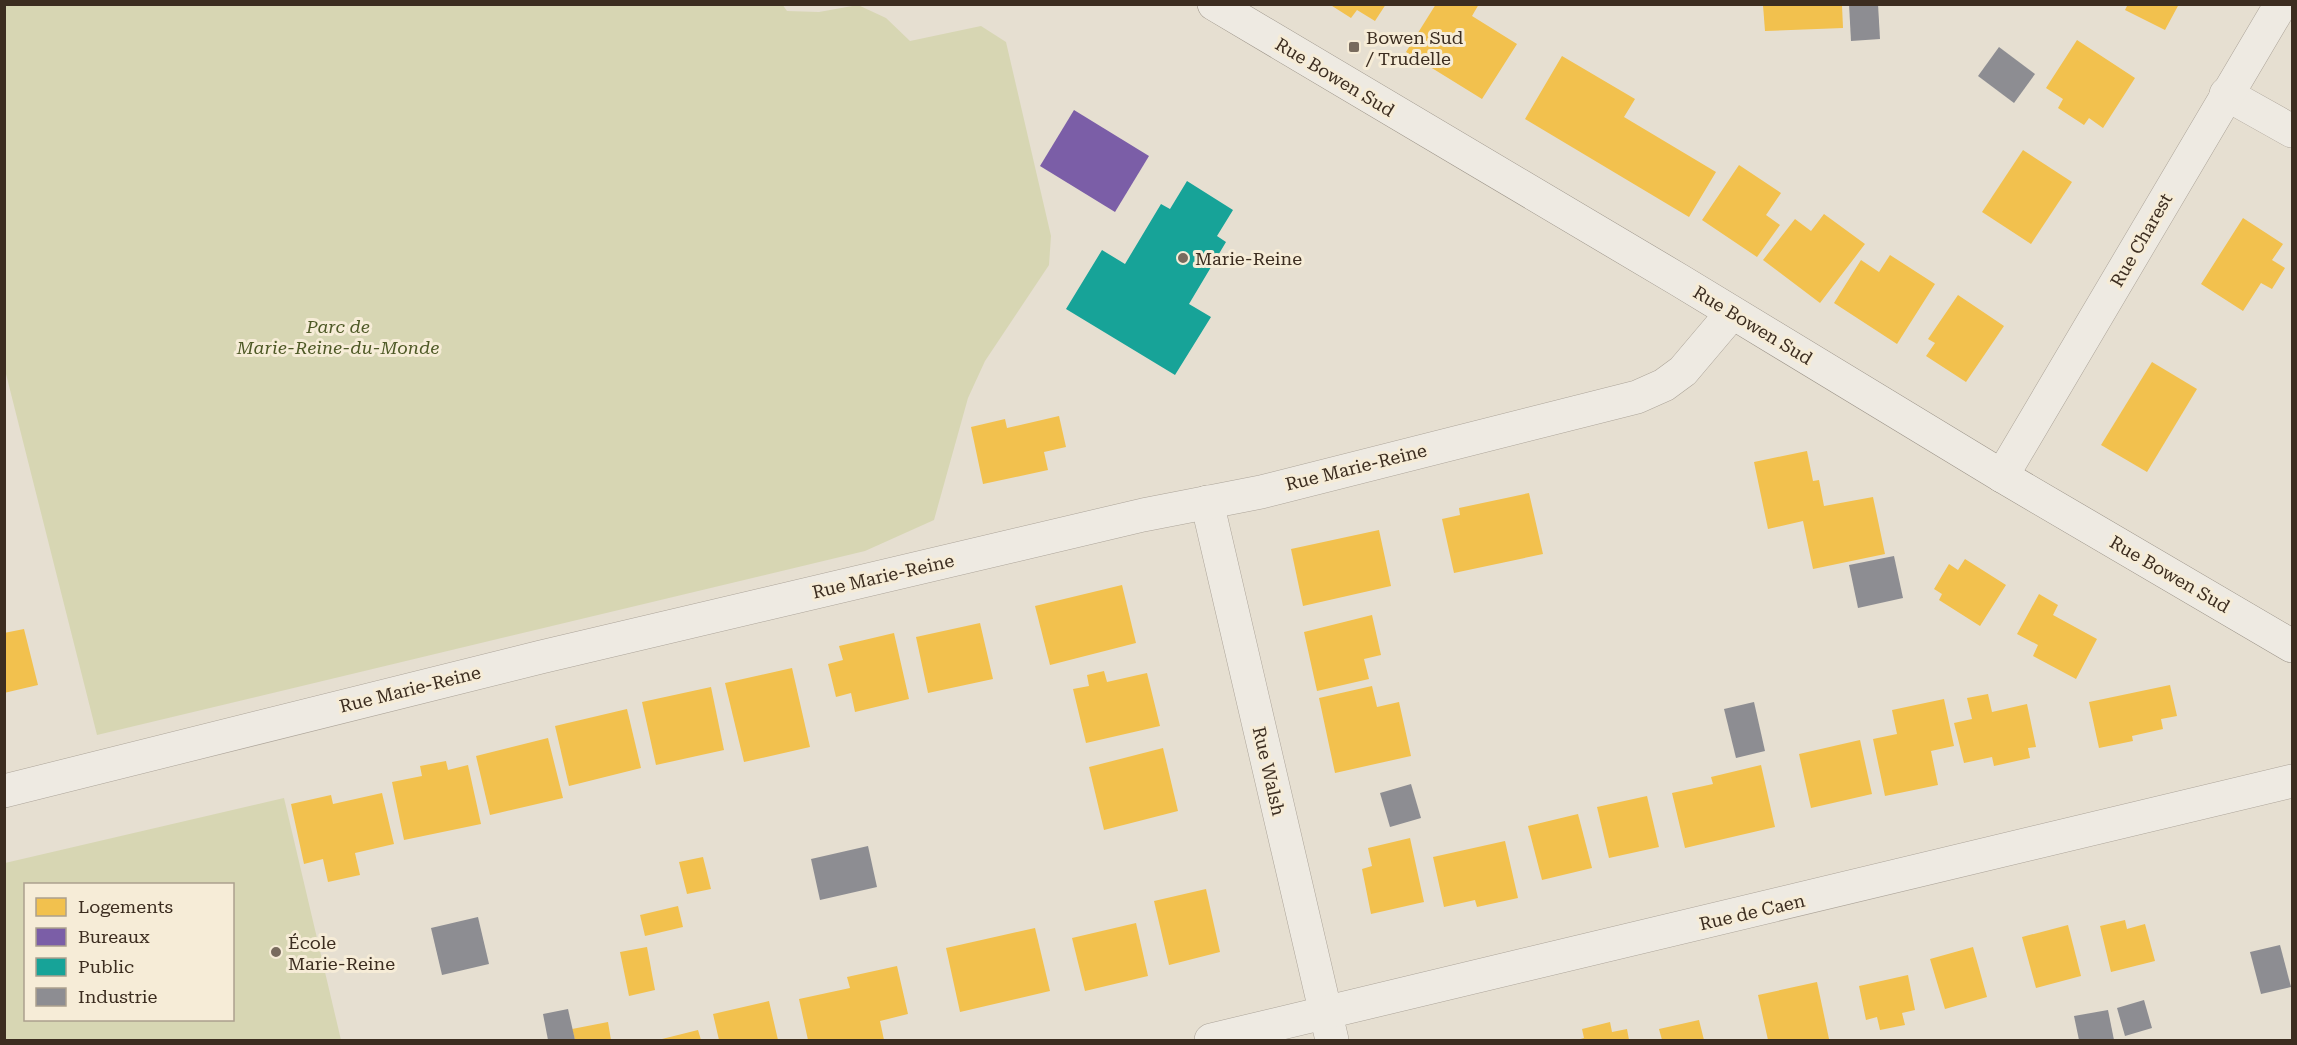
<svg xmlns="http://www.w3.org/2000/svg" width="2297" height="1045" font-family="'Roboto Serif',serif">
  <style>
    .green { fill: #d7d6b3; fill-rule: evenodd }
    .homes { fill: #f2c14e }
    .offices { fill: #7b5ea7 }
    .public { fill: #17a398 }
    .industry { fill: #8d8d92 }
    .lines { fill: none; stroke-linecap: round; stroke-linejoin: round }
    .street-casing { stroke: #aca499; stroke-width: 34 }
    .secondary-casing { stroke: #9c9489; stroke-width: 34 }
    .street { stroke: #eeeae2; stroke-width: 33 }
    .secondary { stroke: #eeeae2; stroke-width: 33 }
    .poi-dot { fill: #786b5e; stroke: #f6ecd7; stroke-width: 2 }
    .labels { text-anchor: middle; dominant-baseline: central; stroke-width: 6; stroke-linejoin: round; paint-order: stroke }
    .poi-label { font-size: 18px; fill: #3c2d20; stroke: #f6ecd7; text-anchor: start }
    .street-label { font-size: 18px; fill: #3c2d20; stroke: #f6ecd7 }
    .park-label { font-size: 18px; font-style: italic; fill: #4e5926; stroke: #f6ecd7 }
  </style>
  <rect width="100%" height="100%" fill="#e6dfd1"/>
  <g class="green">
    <path d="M782,4L787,11L819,12L858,5L886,18L910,41L981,26L1006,42L1051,236L1049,265L985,361L968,398L934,520L865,551L97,735L5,370V5Z"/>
    <path d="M284,798L341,1040H5V863ZM26,884H232V1020H26Z"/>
  </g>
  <g class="homes">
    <path d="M1329,4H1386L1375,21L1357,10L1351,18Z"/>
    <path d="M1436,4H1479L1472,16L1517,44L1482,99L1406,52Z"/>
    <path d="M2128,4H2179L2165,30L2125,10Z"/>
    <path d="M1763,5H1842L1843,28L1765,31Z"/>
    <path d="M2077,40L2135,78L2103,128L2089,118L2084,125L2058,108L2063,99L2046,88Z"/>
    <path d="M1562,56L1635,99L1624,117L1716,172L1689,217L1525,119Z"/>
    <path d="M2023,150L2072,182L2031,244L1982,212Z"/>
    <path d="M1739,165L1781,193L1766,215L1780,225L1757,257L1702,220Z"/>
    <path d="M1824,214L1865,244L1820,303L1763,260L1795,219L1811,231Z"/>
    <path d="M2243,218L2283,244L2272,260L2285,268L2272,289L2261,283L2243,311L2201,284Z"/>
    <path d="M1890,255L1935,284L1897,344L1834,303L1861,260L1879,272Z"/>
    <path d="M1958,295L2004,326L1966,382L1926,356L1935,343L1928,339Z"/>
    <path d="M2152,362L2197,389L2147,472L2101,445Z"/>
    <path d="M1059,416L1066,447L1044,452L1048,470L983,484L971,427L1005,419L1007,428Z"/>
    <path d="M1807,451L1813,481L1819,480L1824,506L1873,497L1885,554L1813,569L1803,521L1768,529L1754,462Z"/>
    <path d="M1529,493L1543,554L1454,573L1442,519L1460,515L1459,508Z"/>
    <path d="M1379,530L1391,586L1303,606L1291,549Z"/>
    <path d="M1965,559L2006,585L1980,626L1939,600L1942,594L1934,589L1949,564L1958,570Z"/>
    <path d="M1122,585L1136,643L1050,665L1035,606Z"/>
    <path d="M2039,594L2058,605L2053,615L2097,639L2076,679L2033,656L2038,645L2017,634Z"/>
    <path d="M1372,615L1381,655L1364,659L1369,679L1317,691L1304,632Z"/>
    <path d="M980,623L993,679L928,693L916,637Z"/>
    <path d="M24,629L38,685L4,693V633Z"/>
    <path d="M894,633L909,699L855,712L851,693L836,697L828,664L843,660L839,646Z"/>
    <path d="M792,668L810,747L744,762L725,683Z"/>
    <path d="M1104,671L1107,682L1147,673L1160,726L1086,743L1073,689L1089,686L1087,675Z"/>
    <path d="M2170,685L2177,716L2161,719L2163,729L2132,736L2133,741L2099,748L2089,702Z"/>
    <path d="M1372,686L1377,707L1399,702L1411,756L1335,773L1319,698Z"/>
    <path d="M711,687L724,750L656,765L642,702Z"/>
    <path d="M1988,694L1992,712L2027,704L2036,747L2028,748L2030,758L1994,766L1992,757L1964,763L1954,723L1972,719L1967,698Z"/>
    <path d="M1944,699L1954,746L1931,751L1938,785L1885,796L1873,739L1897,734L1892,710Z"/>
    <path d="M627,709L641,768L569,786L555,726Z"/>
    <path d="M548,738L563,798L490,815L476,756Z"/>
    <path d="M1860,740L1872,794L1811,808L1799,754Z"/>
    <path d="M1163,748L1178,811L1104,830L1089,767Z"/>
    <path d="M446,761L448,770L468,765L481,824L404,840L392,782L422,776L420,766Z"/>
    <path d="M1761,765L1775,827L1685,848L1672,793L1713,784L1711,777Z"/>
    <path d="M382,793L394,844L355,853L360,875L328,882L323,859L304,864L291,804L331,795L333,804Z"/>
    <path d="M1647,796L1659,847L1609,858L1597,807Z"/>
    <path d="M1578,814L1592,868L1542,880L1528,826Z"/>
    <path d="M1410,838L1424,902L1371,914L1362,869L1372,866L1368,848Z"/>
    <path d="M1505,841L1518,898L1477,907L1475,900L1444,907L1433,857Z"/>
    <path d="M703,857L711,889L687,894L679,862Z"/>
    <path d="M1206,889L1220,952L1169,965L1154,901Z"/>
    <path d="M678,906L683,927L645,936L640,915Z"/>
    <path d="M2125,920L2127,929L2145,924L2155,961L2111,972L2100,926Z"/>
    <path d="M1136,923L1148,976L1085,991L1072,938Z"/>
    <path d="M2068,925L2081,976L2036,988L2022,937Z"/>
    <path d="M1035,928L1050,991L960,1012L946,948Z"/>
    <path d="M647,947L655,990L629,996L620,952Z"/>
    <path d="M1973,947L1987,997L1945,1009L1930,959Z"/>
    <path d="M897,966L908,1014L880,1021L884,1040H808L799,999L850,988L847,977Z"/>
    <path d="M1908,975L1915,1010L1902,1013L1905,1025L1880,1030L1877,1017L1866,1020L1859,986Z"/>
    <path d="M1817,982L1829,1039L1768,1040L1758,995Z"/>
    <path d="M769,1001L778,1040H719L713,1014Z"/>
    <path d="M1699,1020L1704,1040H1662L1659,1029Z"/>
    <path d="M608,1022L611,1040H575L572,1029Z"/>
    <path d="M1610,1022L1612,1032L1627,1029L1629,1040H1577L1584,1038L1582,1029Z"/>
    <path d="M698,1030L701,1040H658Z"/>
  </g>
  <path class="offices" d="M1074,110L1149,156L1115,212L1040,166Z"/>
  <path class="public" d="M1187,181L1233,210L1217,236L1226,242L1189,304L1211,317L1175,375L1066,309L1102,250L1125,264L1161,204L1170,209Z"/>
  <g class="industry">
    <path d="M1849,4H1878L1880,39L1851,41Z"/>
    <path d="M1999,47L2035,74L2014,103L1978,76Z"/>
    <path d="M1894,556L1903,598L1858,608L1849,565Z"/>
    <path d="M1754,702L1765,751L1736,758L1724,709Z"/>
    <path d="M1411,784L1421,818L1390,827L1380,793Z"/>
    <path d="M868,846L877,887L820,900L811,859Z"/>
    <path d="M478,917L489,964L442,975L431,928Z"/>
    <path d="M2280,945L2291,987L2261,994L2250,952Z"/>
    <path d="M2144,1000L2152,1028L2125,1036L2117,1008Z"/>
    <path d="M568,1009L575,1040H548L543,1014Z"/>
    <path d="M2108,1010L2114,1040H2079L2074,1016Z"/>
  </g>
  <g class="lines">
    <g class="street-casing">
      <g id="street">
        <path d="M2226,94L2292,131"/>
        <path d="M2002,476L2281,4"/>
        <path d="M1207,502L1332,1040"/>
        <path d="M4,791L541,657L1143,515L1261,492L1637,397L1664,385L1683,371L1732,313"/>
        <path d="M1211,1040L2292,781"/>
      </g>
    </g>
    <g class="secondary-casing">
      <path id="secondary" d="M1214,4L1679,280L2002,476L2292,646"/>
    </g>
    <use href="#street" class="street"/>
    <use href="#secondary" class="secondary"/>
  </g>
  <g class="poi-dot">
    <rect x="1348" y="41" width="12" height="12" rx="3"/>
    <circle cx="1183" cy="258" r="6"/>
    <circle cx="276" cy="952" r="6"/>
  </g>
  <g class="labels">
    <g class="poi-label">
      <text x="1366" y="37">Bowen Sud<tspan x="1366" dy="21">/ Trudelle</tspan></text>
      <text x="1195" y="258">Marie-Reine</text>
      <text x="288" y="942">École<tspan x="288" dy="21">Marie-Reine</tspan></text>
    </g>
    <g class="street-label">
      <text transform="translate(1335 77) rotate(31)">Rue Bowen Sud</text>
      <text transform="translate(2141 240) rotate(-60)">Rue Charest</text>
      <text transform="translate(1753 325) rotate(31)">Rue Bowen Sud</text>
      <text transform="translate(1356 467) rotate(-14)">Rue Marie-Reine</text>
      <text transform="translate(2170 574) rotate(30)">Rue Bowen Sud</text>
      <text transform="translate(883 576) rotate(-13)">Rue Marie-Reine</text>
      <text transform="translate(410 689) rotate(-14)">Rue Marie-Reine</text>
      <text transform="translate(1269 771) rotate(77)">Rue Walsh</text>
      <text transform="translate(1752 912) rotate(-13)">Rue de Caen</text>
    </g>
    <g class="park-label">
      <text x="338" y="326">Parc de<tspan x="338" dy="21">Marie-Reine-du-Monde</tspan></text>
    </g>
  </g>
  <rect width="2297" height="1045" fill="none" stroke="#3c2d20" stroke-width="12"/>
  <rect x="24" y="883" width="210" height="138" fill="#f6ecd7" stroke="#aca08e" stroke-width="1.5"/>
  <rect x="36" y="898" width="30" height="18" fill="#f2c14e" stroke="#aca08e" stroke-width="1.5"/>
  <text x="78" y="913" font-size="18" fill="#3c2d20">Logements</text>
  <rect x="36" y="928" width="30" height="18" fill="#7b5ea7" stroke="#aca08e" stroke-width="1.5"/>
  <text x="78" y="943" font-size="18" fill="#3c2d20">Bureaux</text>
  <rect x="36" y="958" width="30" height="18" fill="#17a398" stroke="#aca08e" stroke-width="1.5"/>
  <text x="78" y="973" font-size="18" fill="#3c2d20">Public</text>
  <rect x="36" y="988" width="30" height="18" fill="#8d8d92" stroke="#aca08e" stroke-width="1.5"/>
  <text x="78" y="1003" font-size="18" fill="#3c2d20">Industrie</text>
</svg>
